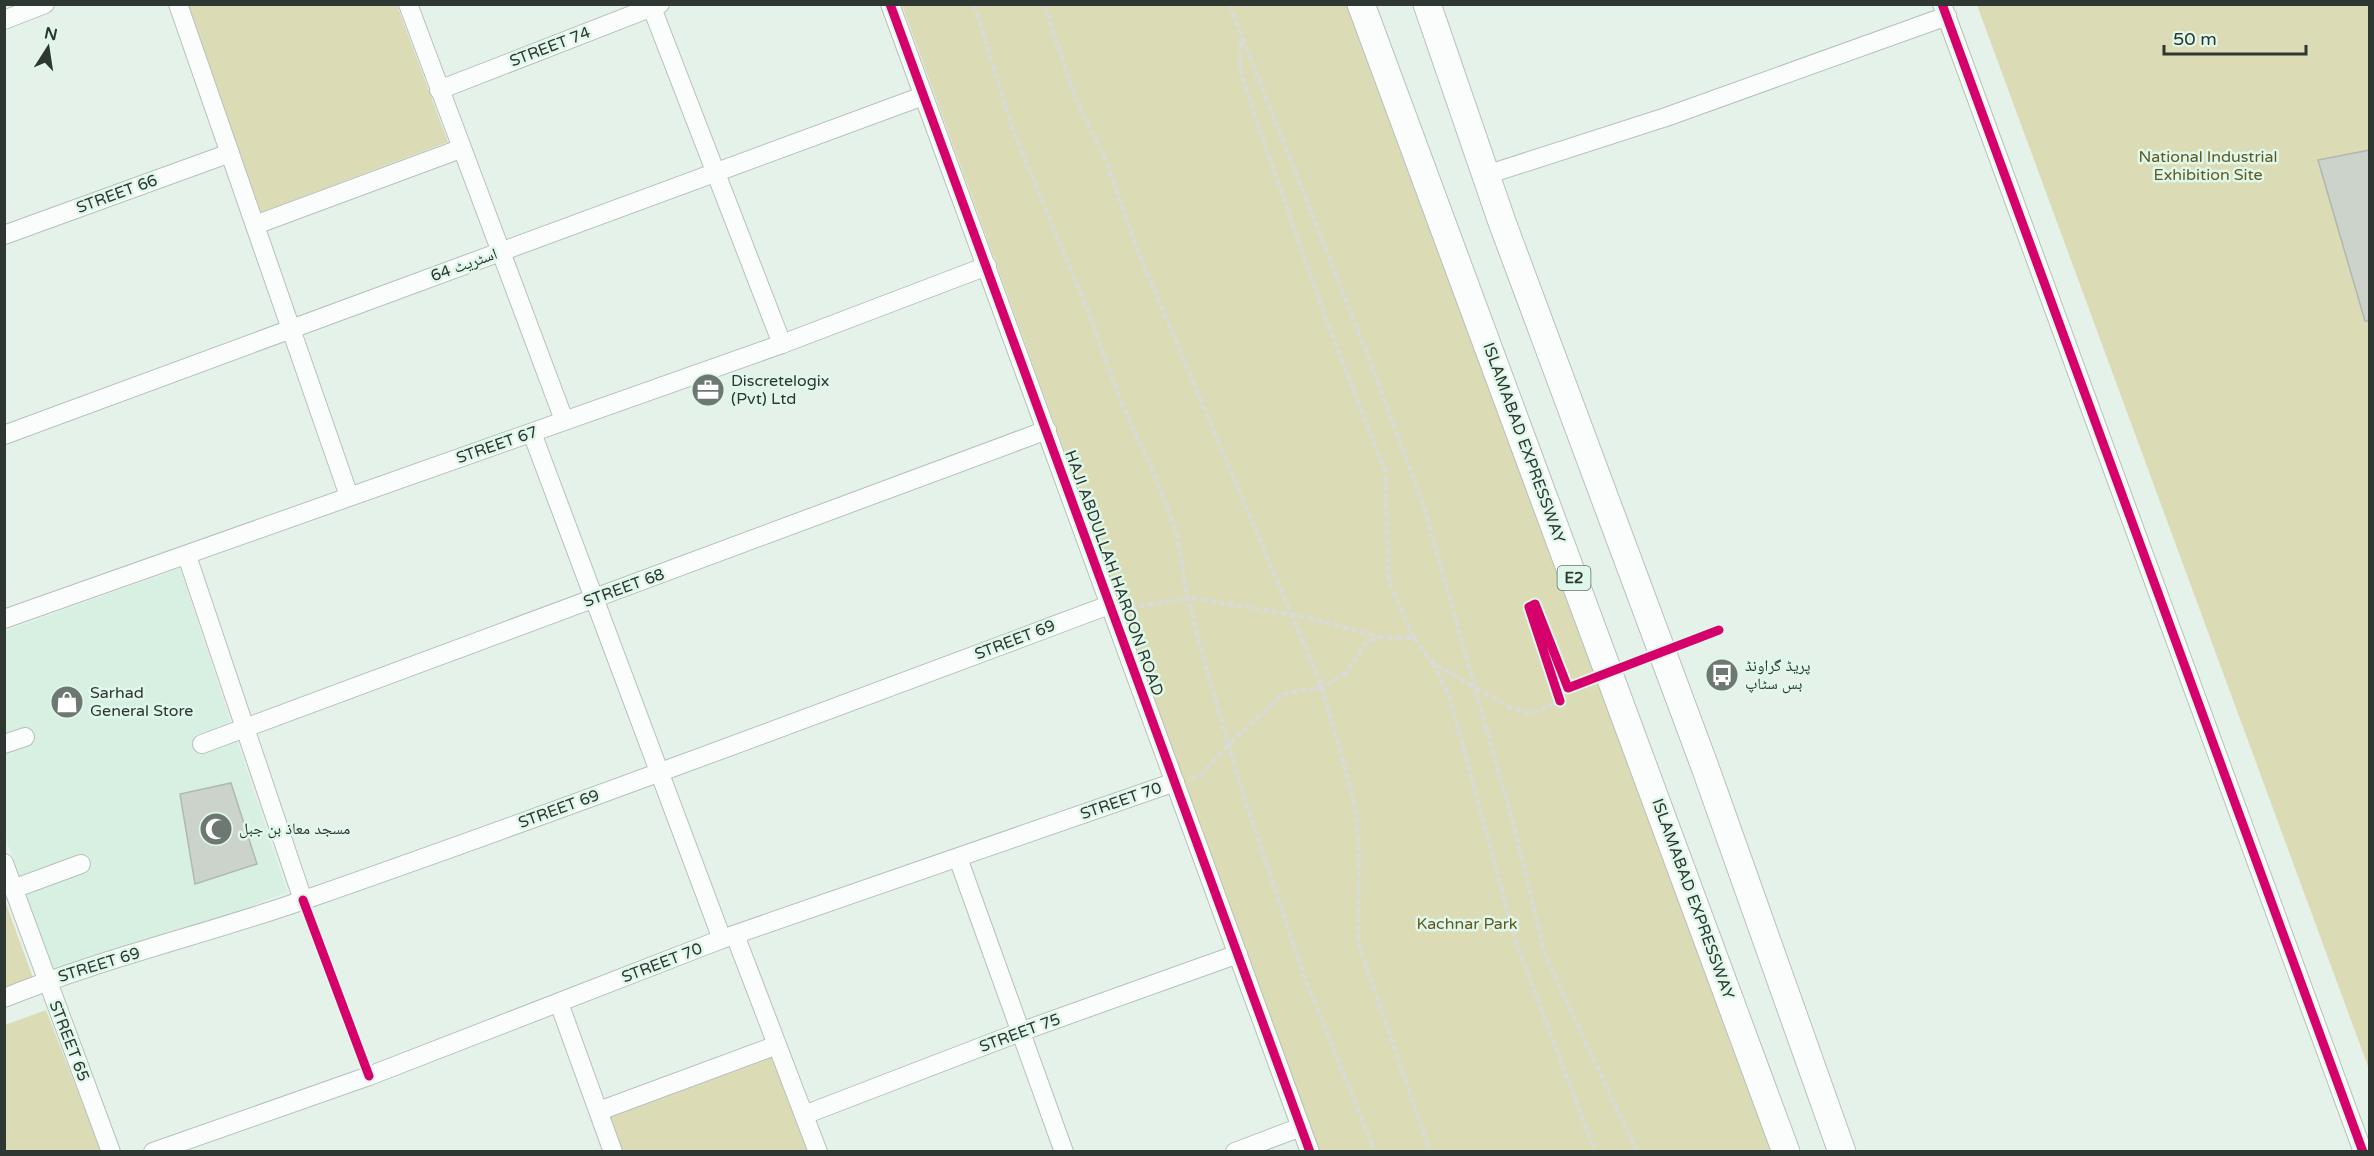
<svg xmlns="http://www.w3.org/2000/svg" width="2374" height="1156" font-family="'Varela Round','Noto Naskh Arabic',sans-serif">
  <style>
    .built { fill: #d8f0e2 }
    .green { fill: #dbdbb5 }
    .building { fill: #cbd3cb; stroke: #b0b8b0; stroke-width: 1.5 }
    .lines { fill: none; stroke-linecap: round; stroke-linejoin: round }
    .minor-casing { stroke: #b6c1bb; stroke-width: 20 }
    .highway-casing { stroke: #b6c1bb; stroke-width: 29 }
    .path { stroke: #d7dcd9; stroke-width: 4; stroke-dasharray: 6 3; stroke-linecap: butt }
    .minor { stroke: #fbfdfc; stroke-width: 18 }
    .highway { stroke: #fbfdfc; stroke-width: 27 }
    .cycleway-casing { stroke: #dff8e9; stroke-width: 13 }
    .cycleway { stroke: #d6006c; stroke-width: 9 }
    .labels { text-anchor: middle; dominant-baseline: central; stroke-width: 5; stroke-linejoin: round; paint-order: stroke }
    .shield { fill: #dff8e9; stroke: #637169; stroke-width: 1.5 }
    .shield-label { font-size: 15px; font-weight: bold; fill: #2e3732 }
    .street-label { font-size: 16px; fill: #2e3732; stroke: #dff8e9 }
    .park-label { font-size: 16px; fill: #605924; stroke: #dff8e9 }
    .poi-label { font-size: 16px; fill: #2e3732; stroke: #dff8e9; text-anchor: start }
  </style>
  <rect width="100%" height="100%" fill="#e5f2ea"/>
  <path class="built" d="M180,568L287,892L58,983L5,836V631Z"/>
  <g class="green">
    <path d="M184,5H397L448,142L257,214Z"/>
    <path d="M902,5H1355L1784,1151H1319Z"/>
    <path d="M1977,5H2369V1069Z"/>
    <path d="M4,898L37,989L4,1001Z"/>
    <path d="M46,1010L101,1151H5V1025Z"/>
    <path d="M775,1052L813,1151H620L607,1113Z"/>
  </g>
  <g class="building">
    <path d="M2370,150V321H2365L2318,160Z"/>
    <path d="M231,783L257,864L195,884L180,794Z"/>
  </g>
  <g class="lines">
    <g class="minor-casing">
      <g id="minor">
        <path d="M178,4L349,496"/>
        <path d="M408,4L564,420"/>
        <path d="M890,4L1310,1152"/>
        <path d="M1942,4L2363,1152"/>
        <path d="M652,8L782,344"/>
        <path d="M4,20L45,4"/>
        <path d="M439,90L660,4"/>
        <path d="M1486,175L1666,117L1947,16"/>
        <path d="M255,225L460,149"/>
        <path d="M4,235L230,153"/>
        <path d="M532,433L722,939"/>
        <path d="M4,435L923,96"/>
        <path d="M187,556L303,900"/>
        <path d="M4,619L782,344L987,266"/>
        <path d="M4,744L25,737"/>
        <path d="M202,744L1047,430"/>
        <path d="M958,858L1064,1152"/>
        <path d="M4,863L111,1152"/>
        <path d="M13,889L81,864"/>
        <path d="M735,935L818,1152"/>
        <path d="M4,998C103,958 207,934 307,899C576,805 842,705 1109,605"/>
        <path d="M559,1003L613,1152"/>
        <path d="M599,1111L777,1045"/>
        <path d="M804,1115L1020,1032L1238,954"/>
        <path d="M153,1152L369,1076L722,939L1175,782"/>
        <path d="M1235,1152L1301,1127"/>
      </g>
    </g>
    <g class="highway-casing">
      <g id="highway">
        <path d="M1361,4L1786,1152"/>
        <path d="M1427,4L1502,222L1705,767L1842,1152"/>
      </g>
    </g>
    <g class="path">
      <path d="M974,4L1013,130L1088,311L1120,399L1156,478L1177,535L1186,589L1202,654L1243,794L1303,973L1375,1152"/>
      <path d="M1044,4L1076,100L1105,159L1139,254L1322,687L1355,805L1359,851L1358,942L1430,1152"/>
      <path d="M1229,4L1373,369L1424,507L1516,834L1545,955L1637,1152"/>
      <path d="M1241,42L1240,68L1252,108L1324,314L1385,471L1389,582L1414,638"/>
      <path d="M1130,608L1188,598L1210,601L1306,617L1379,637"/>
      <path d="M1433,663L1449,695L1515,939L1595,1152"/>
      <path d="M1191,779L1199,777L1228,745L1283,694L1322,687L1345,674L1366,643L1379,637L1414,638L1433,663L1509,707L1531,714L1560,701"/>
    </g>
    <use href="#minor" class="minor"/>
    <use href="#highway" class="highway"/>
    <g class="cycleway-casing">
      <g id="cycleway">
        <path d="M890,4L1310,1152"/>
        <path d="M1942,4L2363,1152"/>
        <path d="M1560,701L1529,607L1535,604L1568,688L1719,630"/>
        <path d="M303,900L369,1076"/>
      </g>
    </g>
    <use href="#cycleway" class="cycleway"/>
  </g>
  <defs>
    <g id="office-disc" transform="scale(1.725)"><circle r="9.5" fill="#6e7872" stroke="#dff8e9"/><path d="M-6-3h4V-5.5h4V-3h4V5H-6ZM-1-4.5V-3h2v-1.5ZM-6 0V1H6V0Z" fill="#fff"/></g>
    <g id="bus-disc" transform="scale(1.725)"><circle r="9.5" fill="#6e7872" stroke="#dff8e9"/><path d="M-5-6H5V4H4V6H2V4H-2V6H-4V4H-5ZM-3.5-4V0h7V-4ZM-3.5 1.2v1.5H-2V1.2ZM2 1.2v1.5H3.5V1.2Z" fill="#fff"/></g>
    <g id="shop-disc" transform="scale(1.725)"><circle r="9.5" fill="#6e7872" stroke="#dff8e9"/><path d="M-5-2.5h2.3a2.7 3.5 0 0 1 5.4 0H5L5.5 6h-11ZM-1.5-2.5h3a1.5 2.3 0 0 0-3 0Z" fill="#fff"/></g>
    <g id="mosque-disc" transform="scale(1.725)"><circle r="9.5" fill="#6e7872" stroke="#dff8e9"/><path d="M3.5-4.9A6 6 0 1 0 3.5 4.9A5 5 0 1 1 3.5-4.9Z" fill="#fff"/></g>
  </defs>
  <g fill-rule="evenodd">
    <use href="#office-disc" x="708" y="390"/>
    <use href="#bus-disc" x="1722" y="675"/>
    <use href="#shop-disc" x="67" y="702"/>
    <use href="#mosque-disc" x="216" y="829"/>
  </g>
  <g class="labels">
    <rect class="shield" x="1557.5" y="566" width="33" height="24" rx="4.5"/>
    <g class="shield-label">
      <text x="1574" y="578">E2</text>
    </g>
    <g class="street-label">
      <text transform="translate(550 47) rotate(-21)">STREET 74</text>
      <text transform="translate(117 194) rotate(-20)">STREET 66</text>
      <text transform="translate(464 265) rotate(-20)">اسٹریٹ 64</text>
      <text transform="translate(1524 443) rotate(70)">ISLAMABAD EXPRESSWAY</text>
      <text transform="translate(497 445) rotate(-19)">STREET 67</text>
      <text transform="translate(1114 573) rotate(70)">HAJI ABDULLAH HAROON ROAD</text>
      <text transform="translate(624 588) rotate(-20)">STREET 68</text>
      <text transform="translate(1015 640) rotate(-21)">STREET 69</text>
      <text transform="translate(1121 801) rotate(-19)">STREET 70</text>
      <text transform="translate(559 809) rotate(-20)">STREET 69</text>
      <text transform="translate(1693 899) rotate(70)">ISLAMABAD EXPRESSWAY</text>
      <text transform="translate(662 963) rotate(-21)">STREET 70</text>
      <text transform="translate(99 965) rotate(-17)">STREET 69</text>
      <text transform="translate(1020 1033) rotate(-20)">STREET 75</text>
      <text transform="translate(69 1041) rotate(69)">STREET 65</text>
    </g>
    <g class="park-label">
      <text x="2208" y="157">National Industrial<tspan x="2208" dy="18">Exhibition Site</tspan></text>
      <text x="1467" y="924">Kachnar Park</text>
    </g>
    <g class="poi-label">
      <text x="731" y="381">Discretelogix<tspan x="731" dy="18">(Pvt) Ltd</tspan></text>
      <text x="1745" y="666">پریڈ گراونڈ<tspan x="1745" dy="18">بس سٹاپ</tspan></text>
      <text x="90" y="693">Sarhad<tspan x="90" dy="18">General Store</tspan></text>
      <text x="239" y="829">مسجد معاذ بن جبل</text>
    </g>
  </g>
  <rect width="2374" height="1156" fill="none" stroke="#2e3732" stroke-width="12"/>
  <g transform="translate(48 48) rotate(12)" stroke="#dff8e9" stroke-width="4.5" paint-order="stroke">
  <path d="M0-4.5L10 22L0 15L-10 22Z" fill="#2e3732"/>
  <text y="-9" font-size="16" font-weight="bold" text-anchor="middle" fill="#2e3732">N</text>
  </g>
  <path d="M2164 45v9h142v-9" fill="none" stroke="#2e3732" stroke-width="3"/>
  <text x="2173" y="45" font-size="18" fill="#2e3732" stroke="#dff8e9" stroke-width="4.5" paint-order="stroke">50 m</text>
</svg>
